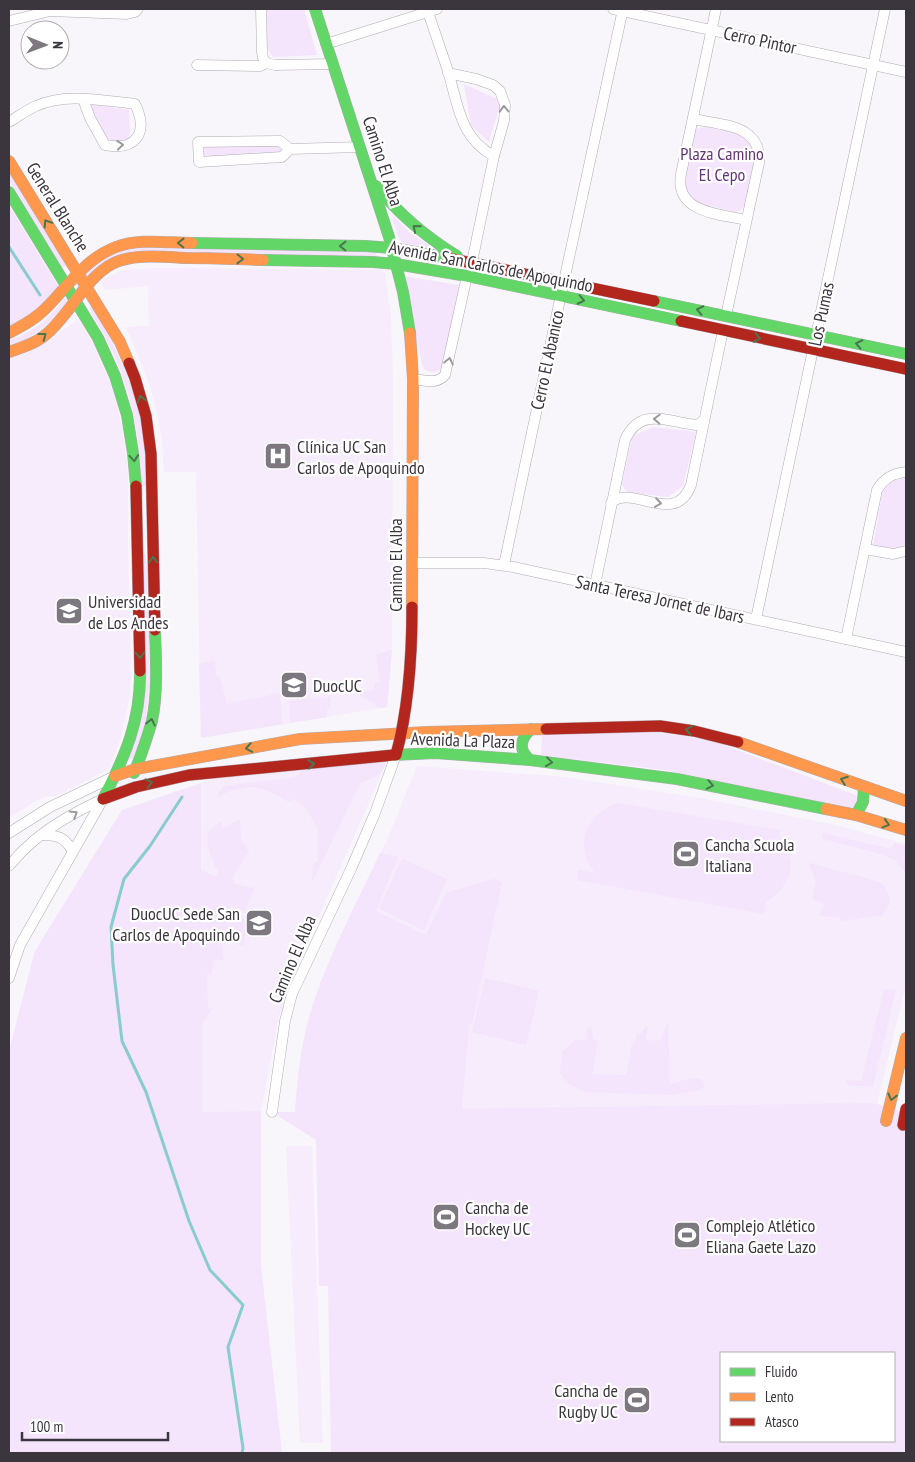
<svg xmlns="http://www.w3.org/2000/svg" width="915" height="1462" font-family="'PT Sans Narrow',sans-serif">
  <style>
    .built { fill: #f6ecfc }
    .green { fill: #f4e4fc; fill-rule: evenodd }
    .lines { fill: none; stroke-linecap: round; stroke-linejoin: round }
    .stream { stroke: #89cccd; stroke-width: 3 }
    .street-casing { stroke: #b0acb3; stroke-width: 11 }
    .fast-casing { stroke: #b0acb3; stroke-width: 12 }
    .slow-casing { stroke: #b0acb3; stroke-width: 12 }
    .jam-casing { stroke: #b0acb3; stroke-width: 12 }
    .street { stroke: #fefefe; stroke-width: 10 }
    .fast { stroke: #63d668; stroke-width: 11 }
    .slow { stroke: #ff974d; stroke-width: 11 }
    .jam { stroke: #b3261e; stroke-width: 11 }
    .oneway { stroke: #9c9a9e }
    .oneway2 { stroke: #4b754f }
    .labels { text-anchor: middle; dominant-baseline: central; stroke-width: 4.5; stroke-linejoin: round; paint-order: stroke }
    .street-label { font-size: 18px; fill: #3b353e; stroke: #fff }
    .park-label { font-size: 18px; fill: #643479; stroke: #fff }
    .poi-label { font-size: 18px; fill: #3b353e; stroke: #fff; text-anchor: start }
  </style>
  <rect width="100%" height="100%" fill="#f8f5fb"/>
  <g class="built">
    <path d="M159,268L382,270L385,273L391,317L393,383L392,650L387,707L201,738L196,472H164L162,441L157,413L151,389L143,367L126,327L149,326L148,286L105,290L101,281L122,270Z"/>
    <path d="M78,320L94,345L109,380L117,404L123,433L128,474V547L131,674L130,696L121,737L109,769L56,796L45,797L37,800L9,818V359L42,345Z"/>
    <path d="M388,759L293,975L279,1016L261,1111L202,1112L201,783L228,773Z"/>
    <path d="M417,766L564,777L701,798L835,825L906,844V984L877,1104L295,1112L299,1067L303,1045L308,1023L321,981L330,961L388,838Z"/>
    <path d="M286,1146H312L323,1443H300Z"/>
  </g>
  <g class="green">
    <path d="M267,9H304L317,55L273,57L266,47Z"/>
    <path d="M464,84L501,101L489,142L471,125Z"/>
    <path d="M90,104L129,110L130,133L127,141L109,145Z"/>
    <path d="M706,127C715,129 736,132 744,136C764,146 749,187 745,204L741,210L735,212L698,203L689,194L685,184L696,129Z"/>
    <rect x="204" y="146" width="76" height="11"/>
    <path d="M9,171L66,266L62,268L9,182Z"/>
    <path d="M9,206L58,286L49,306L9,332Z"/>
    <path d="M394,217L410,233L430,246L428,249C398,244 402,247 392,218Z"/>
    <path d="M130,248L375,251L377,256L151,253L87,278L84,273L101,259Z"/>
    <path d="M403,276L459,285L443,367C436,373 431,374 423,368Z"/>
    <path d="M67,296L70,299C50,322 39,336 9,346V340C38,331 48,318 67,296Z"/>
    <path d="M92,305C116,347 139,393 144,442C145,456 145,470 146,484L144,487L141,486C141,440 133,397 114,355C107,339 97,324 89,308Z"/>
    <path d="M654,427L696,432L683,486L668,497L627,492L622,485L632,436Z"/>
    <path d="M895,476L906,477V544L896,550L873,546L884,483Z"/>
    <path d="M144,552L148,569L150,680L146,719L134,758L128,760Z"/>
    <path d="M392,650L387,707L380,708L356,692L374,690V683L380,682L376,654Z"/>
    <path d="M215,660L216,676H219L227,704L280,693L282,724L201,738L199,664Z"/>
    <path d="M331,697L330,708L327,709V717L290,723L289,701Z"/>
    <path d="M648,732L684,736L719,743L858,796L855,810L665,770L541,755L542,735Z"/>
    <path d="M388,759C380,777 379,776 361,782L312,882L313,864L318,861V828L304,806L294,799L288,802C264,785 244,782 218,797V793L224,786L297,777L305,766Z"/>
    <path d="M201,783V870L216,877L219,873C213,864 203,840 210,830C213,827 217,824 220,822L224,828L240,819L241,839L249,851L233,877L234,884L254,888L245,911L231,906L229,910L247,920L244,946L221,939L224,961L215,959L211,975L207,974L208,1009L213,1008L202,1024V1112L261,1111V1265L282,1453H9V1051L35,951L122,810Z"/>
    <path d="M618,803L780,830L779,836C799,859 792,886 767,901L764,914L577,880L579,870L595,873C573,847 586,813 618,803Z"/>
    <path d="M822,833L891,849L895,843L906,846V873L896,861L884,855L823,839Z"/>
    <path d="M380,853L398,857L376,911L426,935L446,893L493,879L502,882L472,1024L469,1025L462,1109L870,1103L877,1104L906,1113V1453H331L328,1286H319L316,1140L272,1112H295C297,1083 300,1054 307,1025C323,965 354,909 380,853ZM721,1353H894V1441H721Z"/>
    <path d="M402,859L447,879L424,930L379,909Z"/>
    <path d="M809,863L870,879L883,884C891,899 893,902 881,916H879L878,913V916L841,921L840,917L822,916L819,915L825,904L812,899L816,882Z"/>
    <path d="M485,978L539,991L526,1045L472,1032Z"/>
    <path d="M896,989L873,1087L848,1085L846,1080L861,1081L884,990Z"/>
    <path d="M667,1023H668L670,1084L693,1078L700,1079L703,1082L704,1087L698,1090L672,1095L586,1092L571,1085L564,1079L560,1072L562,1052L576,1040H586L587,1028L592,1027L593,1040L598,1041L592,1074L626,1075L632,1044L635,1042L637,1033H642L645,1027H648L646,1040L660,1041Z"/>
  </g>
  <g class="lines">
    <g class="stream">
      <path d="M9,247L40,295"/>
      <path d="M182,797L150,846L124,879L111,927L113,965L122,1041L146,1092L189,1221L210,1270L243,1305L228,1347L243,1448L242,1453"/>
    </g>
    <g class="street-casing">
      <g id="street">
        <path d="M261,9L262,52L263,58L266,63L275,65L333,64"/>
        <path d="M427,9C434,30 441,50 448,71C458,105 460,138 494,156"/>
        <path d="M613,9L906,72"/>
        <path d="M716,9L681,174C674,213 720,214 746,220"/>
        <path d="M9,21L50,11L127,14L135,12L138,9"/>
        <path d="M326,44L437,9"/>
        <path d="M197,65L260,66L266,63"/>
        <path d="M448,73L476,79L493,85L500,91L505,105L504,121L494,156L472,262"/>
        <path d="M693,119C721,125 762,124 759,163L726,316"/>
        <path d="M9,122C18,117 26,110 36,106C65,93 98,100 128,103L135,104C149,133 136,151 105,145L90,118L83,99"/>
        <path d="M290,149L282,157L199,162L198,142L280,141L290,149L360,147"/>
        <path d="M413,379C424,380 437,385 445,375L467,276"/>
        <path d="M611,503C632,483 675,528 691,485L723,330"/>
        <path d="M865,549L893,554L906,551"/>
        <path d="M412,563H484L513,567L906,652"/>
        <path d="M504,565L559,304L623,9"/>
        <path d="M595,585L625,440C640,406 668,422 696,425L699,424L704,420"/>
        <path d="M756,619L885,9"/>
        <path d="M846,639L877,490C884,478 893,473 906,472"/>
        <path d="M9,833L50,807L115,776"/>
        <path d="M41,835C58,835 64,837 73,851"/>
        <path d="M9,866C15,859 21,852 28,846C49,826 77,811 103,799"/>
        <path d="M9,978L20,945L103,799"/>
        <path d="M272,1112L285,1021L292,994L351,869L375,813L396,755"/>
      </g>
    </g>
    <g class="fast-casing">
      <g id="fast">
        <path d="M315,9L389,237L403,292L410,333"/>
        <path d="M376,186C399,214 426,237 457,256"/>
        <path d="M9,192L98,338L115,376L127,415L133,453L136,486"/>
        <path d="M192,243L366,246L392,248L448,258"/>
        <path d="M263,260L373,262L396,264L467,276L681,321"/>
        <path d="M654,301L906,354"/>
        <path d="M394,755L435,753L530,760L677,779L826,809"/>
        <path d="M530,760C518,750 520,739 531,729"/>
        <path d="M134,773C141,756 147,738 152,721C158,692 156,659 155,630"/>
        <path d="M103,799C125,757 141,720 140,671"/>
        <path d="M856,815L863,802L864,787"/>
      </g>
    </g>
    <g class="slow-casing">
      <g id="slow">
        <path d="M9,161L120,342L129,363"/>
        <path d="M9,333C22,326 34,320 44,310C67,288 84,259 116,247C139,238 168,243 192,243"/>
        <path d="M410,333L413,379L412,607"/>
        <path d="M9,352C21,348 34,344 44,336C69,317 84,279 112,264C132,253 165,257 187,258C212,258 238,259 263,260"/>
        <path d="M738,742L906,801"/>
        <path d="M115,776L136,769L300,739L427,732L546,729"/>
        <path d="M826,809L856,815L906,830"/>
        <path d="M886,1121L906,1038"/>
      </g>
    </g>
    <g class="jam-casing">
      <g id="jam">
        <path d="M448,258L654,301"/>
        <path d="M681,321L906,369"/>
        <path d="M129,363L135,378L146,416L151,454L155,630"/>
        <path d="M136,486L140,671"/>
        <path d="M546,729L660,726L694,731L738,742"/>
        <path d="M396,755C409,707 412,657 412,607"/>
        <path d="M103,799L136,787L189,775L394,755"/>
        <path d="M903,1125L906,1109"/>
      </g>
    </g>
    <use href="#street" class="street"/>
    <use href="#fast" class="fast"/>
    <use href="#slow" class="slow"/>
    <use href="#jam" class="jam"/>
  </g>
  <defs><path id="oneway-chevron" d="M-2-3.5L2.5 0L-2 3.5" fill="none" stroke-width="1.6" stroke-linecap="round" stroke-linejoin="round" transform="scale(1.25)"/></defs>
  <g class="oneway">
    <use href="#oneway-chevron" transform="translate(504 109) rotate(-91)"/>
    <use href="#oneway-chevron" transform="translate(120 145) rotate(-4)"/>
    <use href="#oneway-chevron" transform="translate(449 361) rotate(-78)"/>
    <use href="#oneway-chevron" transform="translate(657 419) rotate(-178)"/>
    <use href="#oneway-chevron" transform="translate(658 503) rotate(8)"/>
    <use href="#oneway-chevron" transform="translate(74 814) rotate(-32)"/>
  </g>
  <g class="oneway2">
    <use href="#oneway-chevron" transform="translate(47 223) rotate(-122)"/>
    <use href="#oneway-chevron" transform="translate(416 228) rotate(-140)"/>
    <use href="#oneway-chevron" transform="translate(181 243) rotate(-179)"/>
    <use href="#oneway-chevron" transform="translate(343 246) rotate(-179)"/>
    <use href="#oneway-chevron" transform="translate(240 259) rotate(1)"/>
    <use href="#oneway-chevron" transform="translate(581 300) rotate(12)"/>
    <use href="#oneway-chevron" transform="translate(700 310) rotate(-168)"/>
    <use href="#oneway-chevron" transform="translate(43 336) rotate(-37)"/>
    <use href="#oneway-chevron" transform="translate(757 338) rotate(12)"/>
    <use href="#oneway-chevron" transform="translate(859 344) rotate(-168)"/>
    <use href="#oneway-chevron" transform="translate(141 399) rotate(-105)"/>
    <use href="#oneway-chevron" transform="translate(134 458) rotate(85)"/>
    <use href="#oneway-chevron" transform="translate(153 560) rotate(-91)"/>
    <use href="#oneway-chevron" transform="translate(140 655) rotate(89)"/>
    <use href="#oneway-chevron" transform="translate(151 722) rotate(-78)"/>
    <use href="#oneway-chevron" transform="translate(689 730) rotate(-170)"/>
    <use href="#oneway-chevron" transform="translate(249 748) rotate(170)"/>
    <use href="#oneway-chevron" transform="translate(549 762) rotate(7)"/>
    <use href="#oneway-chevron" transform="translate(311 764) rotate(-6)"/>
    <use href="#oneway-chevron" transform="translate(844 780) rotate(-160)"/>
    <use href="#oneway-chevron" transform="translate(149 783) rotate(-14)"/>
    <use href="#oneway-chevron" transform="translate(710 785) rotate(11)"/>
    <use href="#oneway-chevron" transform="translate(886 824) rotate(17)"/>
    <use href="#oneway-chevron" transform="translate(892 1097) rotate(104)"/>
  </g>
  <defs>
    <g id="hospital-square" transform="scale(1.4375)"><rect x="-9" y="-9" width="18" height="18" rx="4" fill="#7d7880" stroke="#fff"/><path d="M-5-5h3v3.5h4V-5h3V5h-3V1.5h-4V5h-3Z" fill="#fff"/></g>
    <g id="university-square" transform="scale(1.4375)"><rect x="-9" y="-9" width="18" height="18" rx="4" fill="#7d7880" stroke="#fff"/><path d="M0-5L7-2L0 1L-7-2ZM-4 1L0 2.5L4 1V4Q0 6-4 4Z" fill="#fff"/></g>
    <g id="stadium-square" transform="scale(1.4375)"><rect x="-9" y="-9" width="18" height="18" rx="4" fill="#7d7880" stroke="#fff"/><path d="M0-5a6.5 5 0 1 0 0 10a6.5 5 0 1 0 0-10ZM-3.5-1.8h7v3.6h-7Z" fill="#fff"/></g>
  </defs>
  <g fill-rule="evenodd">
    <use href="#hospital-square" x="278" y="456"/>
    <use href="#university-square" x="69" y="611"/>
    <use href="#university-square" x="294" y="685"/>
    <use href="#stadium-square" x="686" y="854"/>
    <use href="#university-square" x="259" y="923"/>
    <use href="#stadium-square" x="446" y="1217"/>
    <use href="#stadium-square" x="687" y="1235"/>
    <use href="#stadium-square" x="637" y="1400"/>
  </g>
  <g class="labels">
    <g class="street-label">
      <text transform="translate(760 40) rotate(12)">Cerro Pintor</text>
      <text transform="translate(383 161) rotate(72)">Camino El Alba</text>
      <text transform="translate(58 207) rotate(58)">General Blanche</text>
      <text transform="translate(491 266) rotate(11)">Avenida San Carlos de Apoquindo</text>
      <text transform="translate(821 314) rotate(-78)">Los Pumas</text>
      <text transform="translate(547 360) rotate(-78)">Cerro El Abanico</text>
      <text transform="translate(395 565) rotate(-90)">Camino El Alba</text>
      <text transform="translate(660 599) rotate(12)">Santa Teresa Jornet de Ibars</text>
      <text transform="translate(463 740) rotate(2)">Avenida La Plaza</text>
      <text transform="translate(292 959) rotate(-67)">Camino El Alba</text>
    </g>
    <g class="park-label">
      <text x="722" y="153">Plaza Camino<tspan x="722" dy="21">El Cepo</tspan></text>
    </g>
    <g class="poi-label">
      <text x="297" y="446">Clínica UC San<tspan x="297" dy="21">Carlos de Apoquindo</tspan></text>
      <text x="88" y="601">Universidad<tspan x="88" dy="21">de Los Andes</tspan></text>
      <text x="313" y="685">DuocUC</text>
      <text x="705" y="844">Cancha Scuola<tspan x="705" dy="21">Italiana</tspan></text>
      <text x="240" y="913" text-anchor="end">DuocUC Sede San<tspan x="240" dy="21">Carlos de Apoquindo</tspan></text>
      <text x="465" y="1207">Cancha de<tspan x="465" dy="21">Hockey UC</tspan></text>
      <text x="706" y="1225">Complejo Atlético<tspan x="706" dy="21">Eliana Gaete Lazo</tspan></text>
      <text x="618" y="1390" text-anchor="end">Cancha de<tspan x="618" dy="21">Rugby UC</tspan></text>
    </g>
  </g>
  <rect width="915" height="1462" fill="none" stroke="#3b353e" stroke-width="20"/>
  <rect x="720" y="1352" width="175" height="90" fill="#ffffff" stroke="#b1aeb2"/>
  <rect x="730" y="1368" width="25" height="8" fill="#63d668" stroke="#b1aeb2"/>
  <text x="765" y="1377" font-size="15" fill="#3b353e">Fluido</text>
  <rect x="730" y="1393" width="25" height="8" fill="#ff974d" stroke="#b1aeb2"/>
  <text x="765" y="1402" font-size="15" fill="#3b353e">Lento</text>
  <rect x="730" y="1418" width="25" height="8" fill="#b3261e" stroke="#b1aeb2"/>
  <text x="765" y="1427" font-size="15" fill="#3b353e">Atasco</text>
  <g transform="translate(45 45) rotate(91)"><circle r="24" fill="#ffffff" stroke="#b1aeb2"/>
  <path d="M0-4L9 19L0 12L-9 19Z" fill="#7d7880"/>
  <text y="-8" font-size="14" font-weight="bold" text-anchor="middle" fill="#3b353e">N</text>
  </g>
  <path d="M22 1432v8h146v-8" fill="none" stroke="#3b353e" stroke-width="2.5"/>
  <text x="30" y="1432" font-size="15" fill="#3b353e" stroke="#ffffff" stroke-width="4" paint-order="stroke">100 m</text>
</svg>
